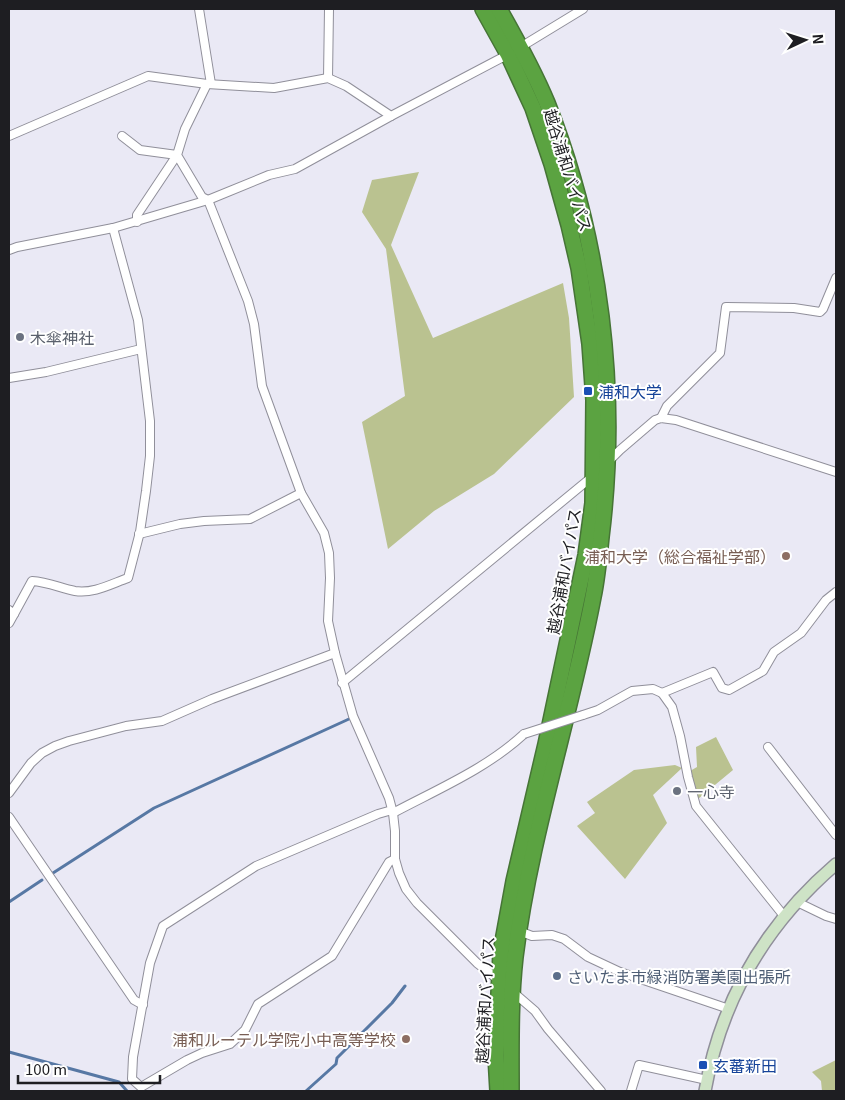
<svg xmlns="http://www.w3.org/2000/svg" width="845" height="1100" font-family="Georgia,'Noto Sans JP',serif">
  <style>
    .green { fill: #bac290 }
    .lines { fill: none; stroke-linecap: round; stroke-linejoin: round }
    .stream { stroke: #5778a4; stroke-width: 3 }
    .street-casing { stroke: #908f9a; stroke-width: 10 }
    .secondary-casing { stroke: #908f9a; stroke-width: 14 }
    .highway-casing { stroke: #467436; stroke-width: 18 }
    .street { stroke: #fff; stroke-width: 8 }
    .secondary { stroke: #cee3c6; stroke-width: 11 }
    .highway { stroke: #5ba341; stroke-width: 15 }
    .street-bridge-casing { stroke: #908f9a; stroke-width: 10; stroke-linecap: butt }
    .street-bridge { stroke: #fff; stroke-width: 8 }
    .worship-dot { fill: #6b7280; stroke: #fff; stroke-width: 2 }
    .transit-dot { fill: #1a4fb4; stroke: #fff; stroke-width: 2 }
    .education-dot { fill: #8d6e63; stroke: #fff; stroke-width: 2 }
    .service-dot { fill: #5c6f8a; stroke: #fff; stroke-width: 2 }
    .labels { text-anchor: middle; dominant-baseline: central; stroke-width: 4; stroke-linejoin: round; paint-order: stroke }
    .street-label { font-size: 16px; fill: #1e1e22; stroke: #fff }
    .worship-label { font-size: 16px; fill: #5b616d; stroke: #fff; text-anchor: start }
    .transit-label { font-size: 16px; fill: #164399; stroke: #fff; text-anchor: start }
    .education-label { font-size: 16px; fill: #785e54; stroke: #fff; text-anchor: end }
    .service-label { font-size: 16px; fill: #4e5e75; stroke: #fff; text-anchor: start }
  </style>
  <rect width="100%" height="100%" fill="#eae9f5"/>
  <g class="green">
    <path d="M419,172L391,245L433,338L563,283L569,318L574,397L494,474L434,511L388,549L362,422L405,396L386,249L362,212L372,180Z"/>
    <path d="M716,737L733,770L698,799L690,771L697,767L696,747Z"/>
    <path d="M675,765L682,768L653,795L667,823L625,879L577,826L595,813L587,802L634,770Z"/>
    <path d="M836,1060V1091H822L821,1081L812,1072Z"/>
  </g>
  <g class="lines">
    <g class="stream">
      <path d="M53,873L154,808L349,719"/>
      <path d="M9,902L42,880"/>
      <path d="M9,1052L119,1082L127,1091"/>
      <path d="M306,1091L336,1064L337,1058L392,1003L405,986"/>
    </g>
    <g class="street-casing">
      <g id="street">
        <path d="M199,9L211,84"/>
        <path d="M519,48L583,9"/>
        <path d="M328,78L329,9"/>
        <path d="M207,84L185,129L177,155L202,197L208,200L248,301L254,324L262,386L301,493L324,533L329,553L330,578L328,621L335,653L353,716L389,798L393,813L395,831V859L399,873L406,889L417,903L477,963L500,981"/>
        <path d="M9,136L148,76L207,84L274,88L328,78L346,86L391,116L509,54"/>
        <path d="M122,136L140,150L177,155L137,215V222"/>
        <path d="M9,250L17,247L113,228L208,200L269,175L295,169L391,116"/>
        <path d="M9,378L46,372L141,349"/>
        <path d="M661,418L667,406L720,353L726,307L794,308L820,312L823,309L836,278"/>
        <path d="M607,463L620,450L655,420L661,418L676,420L836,472"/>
        <path d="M139,534L180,524L204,521L250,519L301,493"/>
        <path d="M9,610L14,614L32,581C48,582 60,588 75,591C93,594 111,584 128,578L140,532L146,491L150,456V421L138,320L113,228"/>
        <path d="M9,623L14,614"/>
        <path d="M342,683L593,476"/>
        <path d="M662,693L713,672L722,688L729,690L763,671L774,652L801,633L826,600L836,592"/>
        <path d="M583,715L598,710L632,691L653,689L662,693L672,707L680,736L688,777L696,806L784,916"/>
        <path d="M768,747L836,835"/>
        <path d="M9,793L31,763L42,753L55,746L69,741L126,726L162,721L212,699L335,653"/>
        <path d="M392,810L378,814L256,866L163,926L150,963L133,1057L132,1079L141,1087L187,1060L202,1053L230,1044L245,1030L258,1004L332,956L389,862L395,859"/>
        <path d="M393,813C438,789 486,769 524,734"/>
        <path d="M9,817L134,1000L143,1005"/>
        <path d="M797,902L826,916L836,919"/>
        <path d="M519,931L532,936L552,935L564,939L588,957L620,972L729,1009"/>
        <path d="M513,992L535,1011L548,1029L601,1091"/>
        <path d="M631,1091L639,1065L707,1080"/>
      </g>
    </g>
    <g class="secondary-casing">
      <path id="secondary" d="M705,1091C721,1000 766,924 836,864"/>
    </g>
    <g class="highway-casing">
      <g id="highway">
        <path d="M483,9L508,54L533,108L552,164L569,225L579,268L590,344L594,400L593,503L586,555L546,744L514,881L501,952L496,1056L498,1091"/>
        <path d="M499,9C516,39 534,71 547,103C601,240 619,391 601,537C599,557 597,578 593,597C570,718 530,836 515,957C510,1002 511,1046 511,1091"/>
      </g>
    </g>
    <use href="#street" class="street"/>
    <use href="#secondary" class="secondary"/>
    <use href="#highway" class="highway"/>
    <g class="street-bridge-casing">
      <path id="street-bridge" d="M524,734L583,715"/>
    </g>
    <use href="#street-bridge" class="street-bridge"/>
  </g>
  <g class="worship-dot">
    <circle cx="20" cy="337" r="5"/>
    <circle cx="677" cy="791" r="5"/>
  </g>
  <g class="transit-dot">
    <rect x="583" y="386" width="10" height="10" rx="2.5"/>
    <rect x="698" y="1060" width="10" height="10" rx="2.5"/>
  </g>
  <g class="education-dot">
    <circle cx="786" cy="556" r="5"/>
    <circle cx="406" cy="1039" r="5"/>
  </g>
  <circle class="service-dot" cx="557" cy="976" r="5"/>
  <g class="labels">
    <g class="street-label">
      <text transform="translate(569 170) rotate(73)">越谷浦和バイパス</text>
      <text transform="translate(563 571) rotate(-80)">越谷浦和バイパス</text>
      <text transform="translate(484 1000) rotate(-87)">越谷浦和バイパス</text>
    </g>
    <g class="worship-label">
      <text x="30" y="337">木傘神社</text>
      <text x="687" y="791">一心寺</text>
    </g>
    <g class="transit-label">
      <text x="598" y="391">浦和大学</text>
      <text x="713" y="1065">玄蕃新田</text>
    </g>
    <g class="education-label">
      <text x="776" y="556">浦和大学（総合福祉学部）</text>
      <text x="396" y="1039">浦和ルーテル学院小中高等学校</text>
    </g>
    <g class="service-label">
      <text x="567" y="976">さいたま市緑消防署美園出張所</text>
    </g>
  </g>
  <rect width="845" height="1100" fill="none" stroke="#1e1e22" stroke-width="20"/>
  <g transform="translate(805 40) rotate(86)" stroke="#ffffff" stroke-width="4" paint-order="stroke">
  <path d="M0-4L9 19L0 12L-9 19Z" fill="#1e1e22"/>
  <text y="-8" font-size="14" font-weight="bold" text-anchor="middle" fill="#1e1e22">N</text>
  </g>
  <path d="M18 1075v8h142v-8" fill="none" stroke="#1e1e22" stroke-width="2.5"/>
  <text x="25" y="1075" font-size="15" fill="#1e1e22" stroke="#ffffff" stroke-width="4" paint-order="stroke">100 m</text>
</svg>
